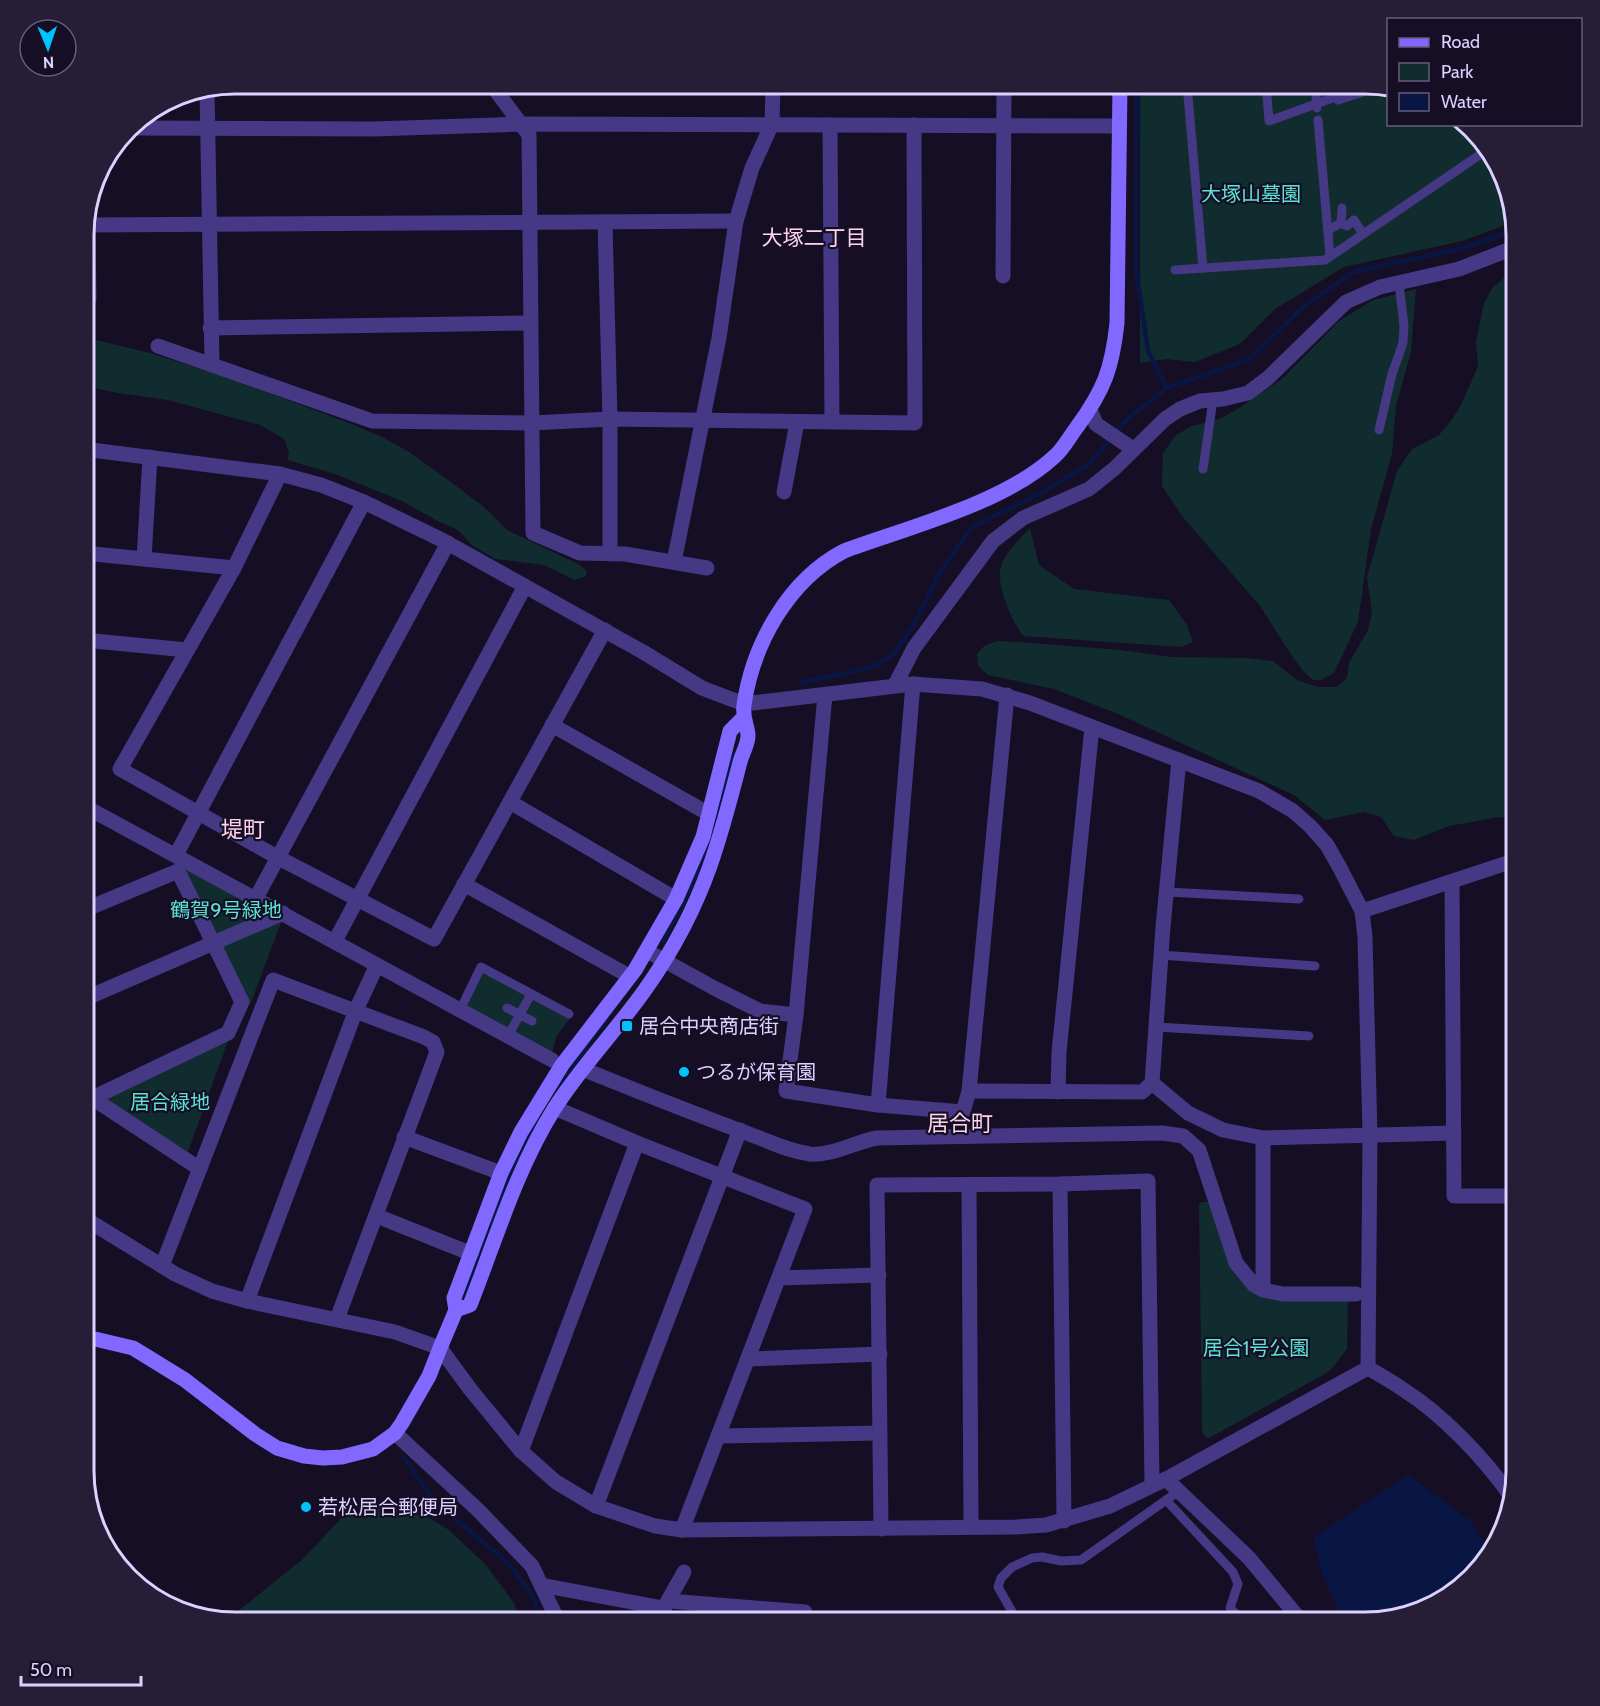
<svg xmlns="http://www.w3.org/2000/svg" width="1600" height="1706" font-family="Cabin,'Noto Sans JP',sans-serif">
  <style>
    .green { fill: #112c2f }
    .water { fill: #091643 }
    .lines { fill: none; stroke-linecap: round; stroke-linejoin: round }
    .stream { stroke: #091643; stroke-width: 4.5 }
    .lane { stroke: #453885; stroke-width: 9 }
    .street { stroke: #453885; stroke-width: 15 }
    .secondary { stroke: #8169ff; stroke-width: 15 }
    .poi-dot { fill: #00c2fd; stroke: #150e25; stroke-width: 2 }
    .labels { text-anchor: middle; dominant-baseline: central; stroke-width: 4.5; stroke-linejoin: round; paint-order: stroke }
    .park-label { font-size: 20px; fill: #5ce2d2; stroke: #150e25 }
    .poi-label { font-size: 20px; fill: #ddd2ff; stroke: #150e25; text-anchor: start }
    .neighbourhood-label { font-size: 21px; fill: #ffd4ea; stroke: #150e25 }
    .quarter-label { font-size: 22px; fill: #ffd4ea; stroke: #150e25 }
    .rim { fill: none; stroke: #ddd2ff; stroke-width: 3 }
  </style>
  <rect width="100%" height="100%" fill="#150e25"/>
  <g class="green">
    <path d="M1140,84H1374L1388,88V124L1462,125L1484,143L1508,187L1514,222L1462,241L1344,267L1275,309L1240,344L1195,362L1166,359L1140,363Z"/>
    <path d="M1516,268V826L1508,819L1499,817L1449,826L1414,840L1394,836L1381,817L1364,812L1325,820L1294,795L1118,714L1054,689L988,675L978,666L977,654L984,646L997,641L1017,642L1121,650L1172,657L1248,658L1273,661L1297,680L1318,687H1337L1347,678L1349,663L1368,630L1372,612L1367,577L1397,471L1412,449L1439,435L1453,418L1462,403L1478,366L1476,342L1484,303L1492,288Z"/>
    <path d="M1416,289L1411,352L1396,406L1392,454L1371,529L1358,622L1334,673L1321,680H1313L1303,671L1292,656L1260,606L1182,516L1162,486L1163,453L1176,435L1192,426L1219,419L1236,410L1282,379L1339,321L1373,300Z"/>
    <path d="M84,337L154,354L232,379L354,425L384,438L409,452L433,469L483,506L507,530L578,564L586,570V576L575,580L544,565L495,559L472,545L458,530L438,521L402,501L335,474L288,460L289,452L284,439L260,425L168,400L118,393L84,386Z"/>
    <path d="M1030,528L1039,565L1074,589L1169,600L1187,625L1193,642L1181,647L1023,636C1012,621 995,584 1001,566C1006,551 1020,539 1030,528Z"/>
    <path d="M187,865L274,912L216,939L183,870Z"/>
    <path d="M282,920L250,1005L220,944Z"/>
    <path d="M482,970L571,1017L557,1035L552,1052L464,1007Z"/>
    <path d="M229,1038L188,1152L100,1098Z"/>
    <path d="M1204,1202H1213L1253,1287L1348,1298L1347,1349L1330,1371L1209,1438L1204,1436L1202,1428L1199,1203Z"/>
    <path d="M394,1503L418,1511L449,1530L486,1565L514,1603L519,1622H235L227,1620L303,1559L347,1512Z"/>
  </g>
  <path class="water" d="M1408,1475L1471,1521L1489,1551C1479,1564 1468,1582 1456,1591C1423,1615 1383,1622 1343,1622L1321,1571L1314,1537Z"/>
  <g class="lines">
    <g class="stream">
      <path d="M1137,84L1136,270L1148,351L1167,388"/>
      <path d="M801,683L875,666L894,654L916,621L942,569L972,527L1041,493L1089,464L1126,420L1167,388L1250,359L1303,307L1353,272L1460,249L1515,230"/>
      <path d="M663,941L700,870L717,818L734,755"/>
      <path d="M573,1065L607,1019"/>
      <path d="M555,1090L569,1070"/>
      <path d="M464,1294L516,1158L537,1120"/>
      <path d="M403,1456L433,1500L509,1564L533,1596L541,1622"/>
    </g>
    <g class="lane">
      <path d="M1187,84L1203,268"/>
      <path d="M1266,84L1269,121L1338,96V100L1363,92V84"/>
      <path d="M1315,84L1317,108"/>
      <path d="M1338,96L1337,89L1351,84"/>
      <path d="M1318,120L1330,256"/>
      <path d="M1341,223L1342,208"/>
      <path d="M1328,230L1341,223L1347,226L1354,220L1363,234"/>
      <path d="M1175,270L1325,260L1481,154L1480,139"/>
      <path d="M1379,430L1392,374L1403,343L1404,326L1399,283"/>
      <path d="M1203,469L1213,400"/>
      <path d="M1167,892L1299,899"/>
      <path d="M1161,955L1315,966"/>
      <path d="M507,1008L532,1021"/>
      <path d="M460,1010L481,967L569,1014"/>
      <path d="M1156,1027L1309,1036"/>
      <path d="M508,1036L531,994"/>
      <path d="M1166,1500L1233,1572L1238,1584L1230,1608L1244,1622"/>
      <path d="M1018,1622L998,1587L1001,1578L1012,1567L1032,1558L1042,1557L1061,1561L1081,1560L1179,1491"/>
    </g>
    <g class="street">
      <path d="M491,84L529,135L533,533L580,553L625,554L707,568"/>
      <path d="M207,90L212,363"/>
      <path d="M830,125L832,422"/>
      <path d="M131,128L374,129L522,124L1119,126"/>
      <path d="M605,222L610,419V554"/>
      <path d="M88,224L89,299"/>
      <path d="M85,225L736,221"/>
      <path d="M1003,276L1004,84"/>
      <path d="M210,328L530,323"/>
      <path d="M158,346L372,421L532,423L610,419L915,423L914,125"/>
      <path d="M1090,410L1096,424L1133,449"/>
      <path d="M84,449L280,474L321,485L364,502L442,540L643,652L702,688L744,704L913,684L982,689L1030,703L1259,791L1293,811L1310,826L1327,845L1340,868L1362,911L1365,937L1370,1135L1368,1368"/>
      <path d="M280,474L234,568L120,769L277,857L434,939L605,630"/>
      <path d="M784,492L797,422"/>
      <path d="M84,553L234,568"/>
      <path d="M144,559L150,457"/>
      <path d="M674,562L719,338L736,221L752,168L772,124L773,84"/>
      <path d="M84,640L187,650"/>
      <path d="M895,685L914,648L993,541L1023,518L1089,489L1115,468L1165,419L1180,409L1200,401L1223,399L1248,393L1268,378L1346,302L1380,287L1459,269L1516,247"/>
      <path d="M825,695L796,1015L786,1091L878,1105L963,1112L969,1091L1007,695"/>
      <path d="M552,725L709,814"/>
      <path d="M1179,760L1163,927L1152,1083L1188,1113L1223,1130L1263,1138L1454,1133"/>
      <path d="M510,802L676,899"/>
      <path d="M84,806L552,1060"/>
      <path d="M176,855L364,502"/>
      <path d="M1452,882L1454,1196H1516"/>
      <path d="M464,884L629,976"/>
      <path d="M256,898L448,543"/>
      <path d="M1362,911L1516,860"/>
      <path d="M335,941L525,586"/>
      <path d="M647,951L714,988L760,1011L796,1015"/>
      <path d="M84,999L283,913"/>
      <path d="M590,1072C642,1093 695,1114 749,1134C769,1141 787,1151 810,1154C832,1156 855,1142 877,1138L1162,1133L1183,1136L1199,1150L1236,1263L1254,1285L1263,1290L1283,1294H1356"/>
      <path d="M969,1091L1142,1092L1152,1083"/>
      <path d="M1058,1092L1059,1052L1092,727"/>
      <path d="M92,1098L200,1169"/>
      <path d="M84,1102L228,1033L242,1002L178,871L84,910"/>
      <path d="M878,1105L913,684"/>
      <path d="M555,1108L637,1143L805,1209L682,1530"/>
      <path d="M404,1137L501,1173"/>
      <path d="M1263,1138V1290"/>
      <path d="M1060,1184L1064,1521"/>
      <path d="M969,1185L971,1527"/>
      <path d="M377,1216L462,1250L472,1252"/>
      <path d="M84,1218L175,1274L212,1291L247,1301L395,1332L440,1348L470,1389L521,1451L556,1482L596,1506L655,1526L682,1530L1016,1527L1046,1525L1110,1506L1166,1479L1368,1368"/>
      <path d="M162,1266L273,980L424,1037L433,1042L437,1052L337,1319"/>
      <path d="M779,1278L879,1275"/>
      <path d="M247,1301L356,1010L377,965"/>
      <path d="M748,1359L880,1354"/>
      <path d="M1368,1368C1380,1375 1393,1382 1404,1390C1443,1415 1484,1458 1510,1495"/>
      <path d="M395,1433L478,1510L532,1566L558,1621L562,1622"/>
      <path d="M718,1436L880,1433"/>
      <path d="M521,1451L637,1143"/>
      <path d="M1166,1479L1249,1558L1302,1622"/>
      <path d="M596,1506L740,1130"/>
      <path d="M881,1529L877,1185L1060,1184L1148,1181L1152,1484"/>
      <path d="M541,1585L663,1608"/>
      <path d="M670,1601L805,1612"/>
      <path d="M660,1622C663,1605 676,1588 684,1572"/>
    </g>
    <g class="secondary">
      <path d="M456,1310L470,1305C496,1239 516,1170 554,1109C581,1066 618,1029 647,987C673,950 695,908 710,866C722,832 731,797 740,762C742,754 748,744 748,736C748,726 742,719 744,705C753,643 789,580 844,551C909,527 1005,503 1055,456C1064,448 1070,436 1077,427C1104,390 1112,369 1117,323L1120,84"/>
      <path d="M84,1340L95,1339L133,1348L185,1380L255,1434L277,1448L304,1456L323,1458L342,1457L373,1449L395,1433L402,1423L429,1376L440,1348L456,1310L454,1298L501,1173L521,1132L562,1065L635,970L676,899L703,837L730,731L743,718"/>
    </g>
  </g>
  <g class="poi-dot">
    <rect x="621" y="1020" width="12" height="12" rx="3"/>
    <circle cx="684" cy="1072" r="6"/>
    <circle cx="306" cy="1507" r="6"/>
  </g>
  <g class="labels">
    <g class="park-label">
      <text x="1251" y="194">大塚山墓園</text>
      <text x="226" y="910">鶴賀9号緑地</text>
      <text x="170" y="1102">居合緑地</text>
      <text x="1256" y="1348">居合1号公園</text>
    </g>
    <g class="poi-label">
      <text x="639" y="1026">居合中央商店街</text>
      <text x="696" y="1072">つるが保育園</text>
      <text x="318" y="1507">若松居合郵便局</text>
    </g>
    <g class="neighbourhood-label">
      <text x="814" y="237">大塚二丁目</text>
    </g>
    <g class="quarter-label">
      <text x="243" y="829">堤町</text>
      <text x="960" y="1123">居合町</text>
    </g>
  </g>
  <path d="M0 0H1600V1706H0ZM235 94H1365A141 141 0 0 1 1506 235V1471A141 141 0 0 1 1365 1612H235A141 141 0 0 1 94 1471V235A141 141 0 0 1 235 94Z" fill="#251e36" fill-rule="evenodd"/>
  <path class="rim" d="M235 94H1365A141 141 0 0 1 1506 235V1471A141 141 0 0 1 1365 1612H235A141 141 0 0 1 94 1471V235A141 141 0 0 1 235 94Z"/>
  <rect x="1387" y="18" width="195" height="108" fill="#150e25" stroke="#655c7c" stroke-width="1.5"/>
  <rect x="1399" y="38" width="30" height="9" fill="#8169ff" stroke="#655c7c" stroke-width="1.5"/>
  <text x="1441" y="48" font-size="18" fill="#ddd2ff">Road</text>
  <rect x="1399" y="63" width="30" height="18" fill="#112c2f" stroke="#655c7c" stroke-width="1.5"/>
  <text x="1441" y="78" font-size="18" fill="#ddd2ff">Park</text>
  <rect x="1399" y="93" width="30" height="18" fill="#091643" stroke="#655c7c" stroke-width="1.5"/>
  <text x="1441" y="108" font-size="18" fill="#ddd2ff">Water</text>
  <g transform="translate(48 48) rotate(178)"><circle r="28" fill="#150e25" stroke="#655c7c" stroke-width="1.5"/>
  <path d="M0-4.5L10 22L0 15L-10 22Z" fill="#00c2fd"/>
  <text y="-9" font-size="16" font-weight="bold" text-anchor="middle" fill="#ddd2ff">N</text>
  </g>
  <path d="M21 1676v9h120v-9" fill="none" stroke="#ddd2ff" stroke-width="3"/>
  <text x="30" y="1676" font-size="18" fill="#ddd2ff" stroke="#150e25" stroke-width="4.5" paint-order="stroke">50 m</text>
</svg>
